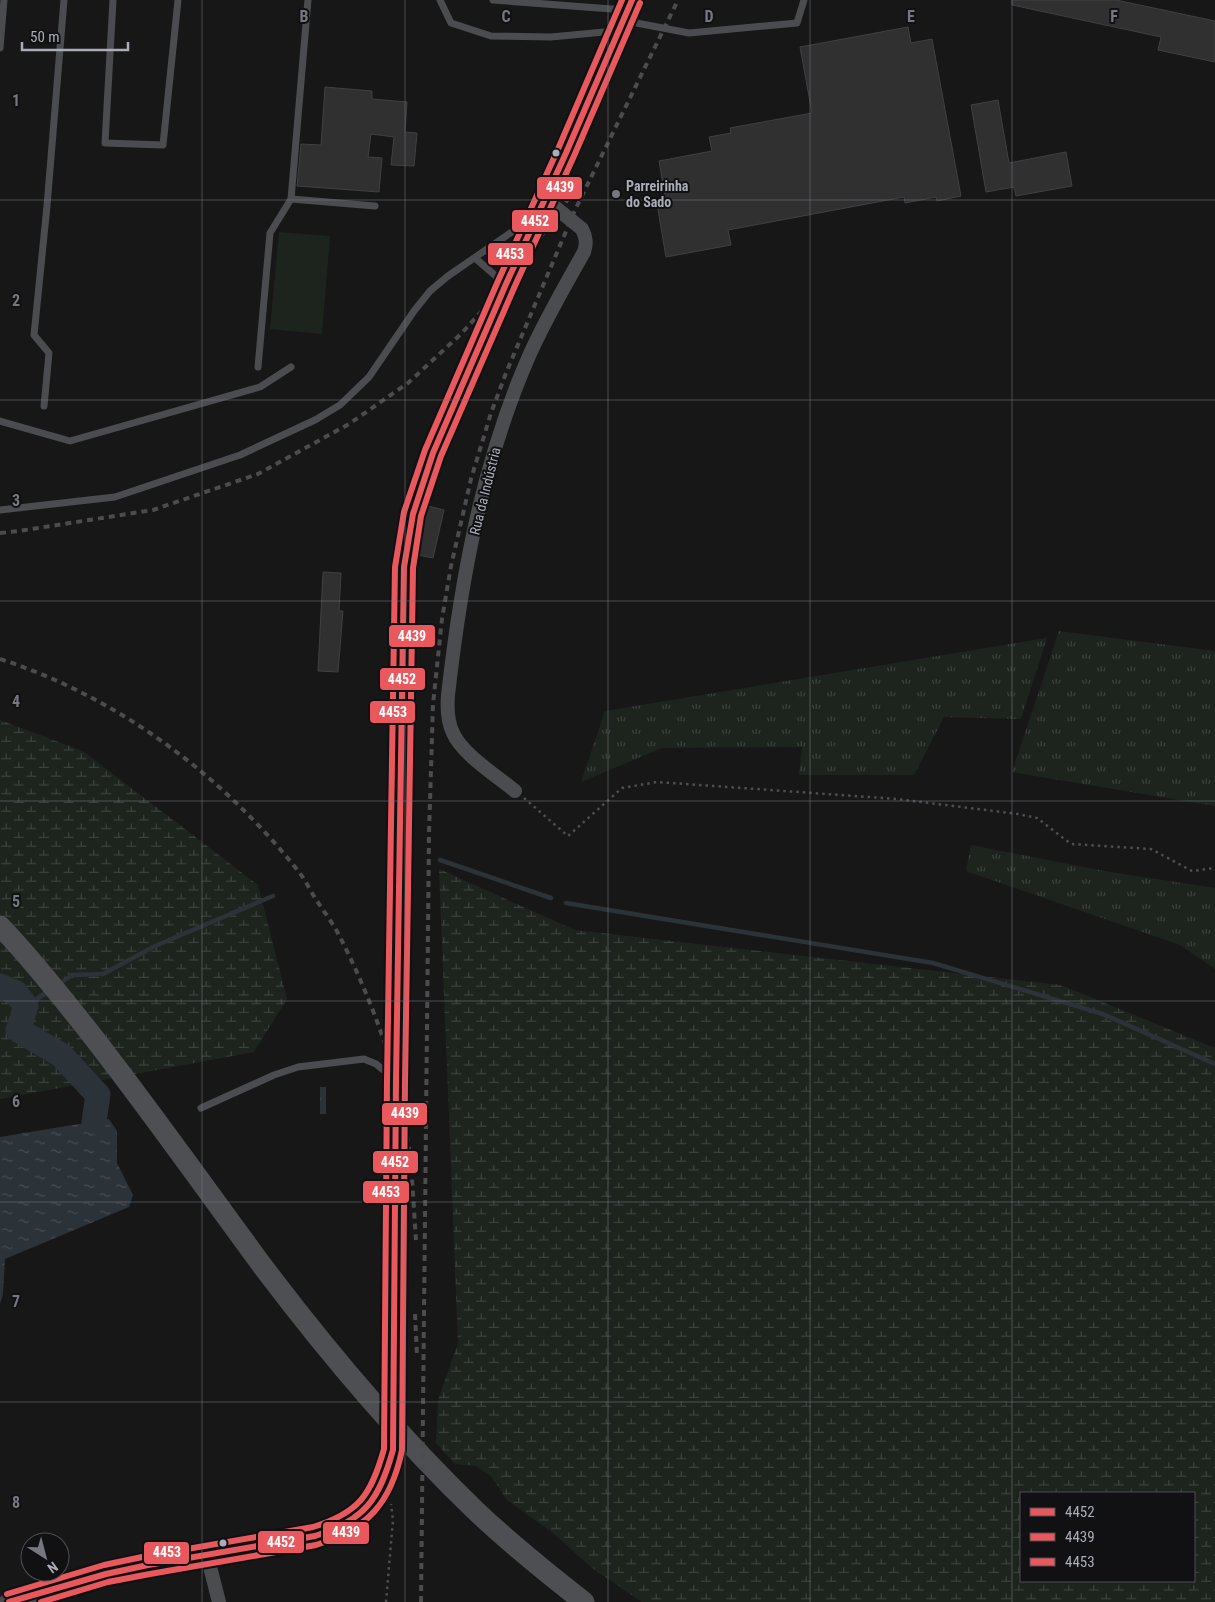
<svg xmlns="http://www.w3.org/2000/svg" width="1215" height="1602" font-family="'Roboto Condensed',sans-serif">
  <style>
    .grass { fill: url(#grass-tufts) }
    .wetland { fill: url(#wetland-marsh); fill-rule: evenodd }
    .pitch { fill: #1d241e }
    .water { fill: url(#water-ripples) }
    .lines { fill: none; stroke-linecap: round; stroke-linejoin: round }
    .stream { stroke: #2b3238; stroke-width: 4.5 }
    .river { stroke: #2b3238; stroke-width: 25 }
    .building { fill: #303031; stroke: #3f4043 }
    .path { stroke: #4d4e51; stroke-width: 2.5; stroke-dasharray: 2.5 4; stroke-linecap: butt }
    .lane { stroke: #4b4c50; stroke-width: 7 }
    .street { stroke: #4b4c50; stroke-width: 14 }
    .secondary { stroke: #4a4a4e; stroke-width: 20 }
    .primary { stroke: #4d4f52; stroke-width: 21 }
    .rail { stroke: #4c4c4e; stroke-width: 4; stroke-dasharray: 6 5; stroke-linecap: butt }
    .bus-1-casing { stroke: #111113; stroke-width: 10 }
    .bus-2-casing { stroke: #111113; stroke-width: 10 }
    .bus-3-casing { stroke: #111113; stroke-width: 10 }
    .bus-1 { stroke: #e8585d; stroke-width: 6 }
    .bus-2 { stroke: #e8585d; stroke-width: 6 }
    .bus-3 { stroke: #e8585d; stroke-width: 6 }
    .grid { fill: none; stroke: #76787f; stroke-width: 1; stroke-opacity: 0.55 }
    .bus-dot { fill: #a9adb7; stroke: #111113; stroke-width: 2 }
    .poi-dot { fill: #76787f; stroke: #111113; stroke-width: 2 }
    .labels { text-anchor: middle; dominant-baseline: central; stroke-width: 4; stroke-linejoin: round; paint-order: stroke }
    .poi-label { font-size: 14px; font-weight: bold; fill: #a9adb7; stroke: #111113; text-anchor: start }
    .street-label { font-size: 14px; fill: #a9adb7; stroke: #111113 }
    .grid-label { font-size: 16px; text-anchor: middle; font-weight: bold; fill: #76787f; stroke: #111113; stroke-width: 4; stroke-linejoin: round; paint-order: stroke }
    .line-badge { stroke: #111113; stroke-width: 2 }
    .badge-label { font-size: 14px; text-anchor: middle; font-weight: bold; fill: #fff }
  </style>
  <defs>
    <pattern id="grass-tufts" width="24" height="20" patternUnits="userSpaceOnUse" patternTransform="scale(1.25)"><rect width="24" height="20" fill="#1d241e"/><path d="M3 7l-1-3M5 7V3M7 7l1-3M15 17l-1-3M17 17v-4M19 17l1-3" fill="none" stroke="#3b413c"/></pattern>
    <pattern id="wetland-marsh" width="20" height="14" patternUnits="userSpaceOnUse" patternTransform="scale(1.25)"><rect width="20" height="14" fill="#1d241e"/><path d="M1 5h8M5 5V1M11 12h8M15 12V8" fill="none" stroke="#3b413c"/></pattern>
    <pattern id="water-ripples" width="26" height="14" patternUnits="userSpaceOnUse" patternTransform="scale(1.25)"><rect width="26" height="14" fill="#2b3238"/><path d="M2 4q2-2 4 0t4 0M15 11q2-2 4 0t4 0" fill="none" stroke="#474d53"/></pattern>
  </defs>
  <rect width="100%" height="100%" fill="#171717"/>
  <g class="grass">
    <path d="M1059,631L1215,651V806L1012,772Z"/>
    <path d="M1047,638L1021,719L944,717L914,775H799L802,747L662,748L581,782L605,711Z"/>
    <path d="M971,845L1104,871L1215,888V969L1180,945L966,871Z"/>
  </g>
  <g class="wetland">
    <path d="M0,720L83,751L258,885L287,999L254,1052L0,1099Z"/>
    <path d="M439,869L575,930L1061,985L1215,1048V1602H642L592,1568L553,1533L507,1500L491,1476L476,1466L455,1464L436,1443L438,1400L458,1343ZM1021,1493H1194V1581H1021Z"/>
  </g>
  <path class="pitch" d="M279,232L330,236L322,334L270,329Z"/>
  <g class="water">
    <rect x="320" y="1087" width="6" height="27"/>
    <path d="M109,1119L117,1131V1163L133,1195L129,1207L5,1259L3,1294L0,1304V1137Z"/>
  </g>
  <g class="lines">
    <g class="stream">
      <path d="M440,860L551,898"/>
      <path d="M566,903L933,963L1103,1014L1215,1064"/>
      <path d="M59,984L72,975L103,974L155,946L273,896"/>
      <path d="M26,1006L49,991"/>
    </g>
    <path class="river" d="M0,986L15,992L26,1006L18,1030L61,1055L98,1095L94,1121"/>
  </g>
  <g class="building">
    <path d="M1012,0H1116L1215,21V62L1158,50L1161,37L1012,5Z"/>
    <path d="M908,27L911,43L932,39L961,196L937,201L936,197L905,203L904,197L728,230L731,245L666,257L657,204L666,202L659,161L712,151L709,137L731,133L730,128L812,113L800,47Z"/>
    <path d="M325,87L372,91V99L407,102L405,132L417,133L414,166L391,165L394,137L371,134L368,157L382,158L379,192L297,186L301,144L321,145Z"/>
    <path d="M998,100L1009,163L1066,152L1072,186L1016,196L1014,187L986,192L971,105Z"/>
    <path d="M428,506L444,510L433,558L418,555L421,534Z"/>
    <path d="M323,572L341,573L339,611H343L338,672L318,671Z"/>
  </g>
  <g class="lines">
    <g class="path">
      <path d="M524,798L568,836L622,788L657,782L897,799L1018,814L1037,818L1071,844L1151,849L1192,871L1215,868"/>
      <path d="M386,1602L393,1520L391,1504"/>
    </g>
    <g class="lane">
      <path d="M113,0L105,143L163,145L178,0"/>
      <path d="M440,0L451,23L491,36L551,37L615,31"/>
      <path d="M493,0L625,10"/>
      <path d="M626,21L689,33L797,23L804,0"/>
      <path d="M0,48L4,0"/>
      <path d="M291,199L308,0"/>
      <path d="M475,258L505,284"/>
      <path d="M258,367L270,233L291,199L375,206"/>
      <path d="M44,406L49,353L34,335L47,206L64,0"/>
      <path d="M0,421L70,441L260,387L291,367"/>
      <path d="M0,510L115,497L240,455L315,420L340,405L369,377L414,311L430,291L448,276L529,220"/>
      <path d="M201,1108L274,1075L298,1067L364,1059L376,1064L392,1077"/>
    </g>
    <g class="street">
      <path d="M515,791C497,776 462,754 453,733C447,721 447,708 448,695C461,580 482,463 529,356C545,320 565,286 584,252C587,243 586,237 582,229L545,199"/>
      <path d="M207,1555L219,1602"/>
    </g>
    <path class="secondary" d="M9,1602L106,1574L148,1565L315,1536C364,1523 381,1499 393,1450L396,1081L403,641L404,567L409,532L413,514L433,453L506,284L566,153L632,0"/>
    <path class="primary" d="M0,926C31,958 59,994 87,1029C148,1107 205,1188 264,1268C329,1354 399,1437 477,1512C511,1544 547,1573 584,1602"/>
    <g class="rail">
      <path d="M0,533L19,531L153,510L258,474L349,424L408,383L461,334L506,284L579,184"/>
      <path d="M0,659C118,697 222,775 299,872C306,881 311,892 317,901C325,913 334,925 340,937C368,992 393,1057 404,1117C412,1158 413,1199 416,1240"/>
      <path d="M415,1314L417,1356"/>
      <path d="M421,1602L429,834L433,704L442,619L451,566L471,479L491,413L506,373L575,210L678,0"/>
    </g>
    <g class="bus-1-casing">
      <path id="bus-1" d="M9,1602L106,1574L148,1565L315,1536C365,1520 379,1500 393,1450L396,1081L404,567L413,514L433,453L506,284L566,153L632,0"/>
    </g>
    <g class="bus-2-casing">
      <path id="bus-2" d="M41,1602L108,1582L150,1574L316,1545C368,1529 391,1503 402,1450L405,1081L413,568L421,516L441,456L514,288L574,156L640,3"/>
    </g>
    <g class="bus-3-casing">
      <path id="bus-3" d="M7,1594L104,1565L147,1556L313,1527C359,1513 371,1495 384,1449L387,1081L395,567L404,512L425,450L498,281L558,149L622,0"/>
    </g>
    <use href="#bus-1" class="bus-1"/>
    <use href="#bus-2" class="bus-2"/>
    <use href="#bus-3" class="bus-3"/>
  </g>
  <path class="grid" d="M202,0V1602M405,0V1602M608,0V1602M810,0V1602M1012,0V1602M0,200H1215M0,400H1215M0,601H1215M0,801H1215M0,1001H1215M0,1202H1215M0,1402H1215"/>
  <g class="bus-dot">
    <circle cx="556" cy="153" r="4.5"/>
    <circle cx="223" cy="1543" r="4.5"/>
  </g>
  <circle class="poi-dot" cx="616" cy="194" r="5"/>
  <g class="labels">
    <g class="poi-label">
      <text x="626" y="186">Parreirinha<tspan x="626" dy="16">do Sado</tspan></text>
    </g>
    <g class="street-label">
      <text transform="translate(485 491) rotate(-76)">Rua da Indústria</text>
    </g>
  </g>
  <g class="grid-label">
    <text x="304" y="22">B</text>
    <text x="506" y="22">C</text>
    <text x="709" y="22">D</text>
    <text x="911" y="22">E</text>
    <text x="1114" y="22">F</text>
    <text x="16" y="106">1</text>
    <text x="16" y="306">2</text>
    <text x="16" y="506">3</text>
    <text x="16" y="707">4</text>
    <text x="16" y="907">5</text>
    <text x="16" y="1107">6</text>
    <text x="16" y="1307">7</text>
    <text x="16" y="1508">8</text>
  </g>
  <g class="line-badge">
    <rect x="536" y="176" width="47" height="24" rx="5" fill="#e8585d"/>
    <rect x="511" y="209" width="48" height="24" rx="5" fill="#e8585d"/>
    <rect x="487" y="242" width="47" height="24" rx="5" fill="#e8585d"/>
    <rect x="388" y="624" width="48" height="24" rx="5" fill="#e8585d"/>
    <rect x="379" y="667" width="47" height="24" rx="5" fill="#e8585d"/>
    <rect x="369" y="700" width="47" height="24" rx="5" fill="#e8585d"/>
    <rect x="381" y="1102" width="47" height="24" rx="5" fill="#e8585d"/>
    <rect x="372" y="1150" width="47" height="24" rx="5" fill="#e8585d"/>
    <rect x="362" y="1180" width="48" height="24" rx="5" fill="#e8585d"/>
    <rect x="322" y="1521" width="48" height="24" rx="5" fill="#e8585d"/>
    <rect x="257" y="1530" width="48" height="24" rx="5" fill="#e8585d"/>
    <rect x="143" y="1541" width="47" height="24" rx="5" fill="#e8585d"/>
  </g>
  <g class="badge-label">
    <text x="560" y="192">4439</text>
    <text x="535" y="226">4452</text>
    <text x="510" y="259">4453</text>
    <text x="412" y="641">4439</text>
    <text x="402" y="684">4452</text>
    <text x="393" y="717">4453</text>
    <text x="405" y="1118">4439</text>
    <text x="395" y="1167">4452</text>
    <text x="386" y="1197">4453</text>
    <text x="346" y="1537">4439</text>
    <text x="281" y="1547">4452</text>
    <text x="167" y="1557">4453</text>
  </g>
  <rect x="1020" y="1492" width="175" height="90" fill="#111113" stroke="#4e4f55"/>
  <rect x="1030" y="1508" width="25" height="8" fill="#e8585d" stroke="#4e4f55"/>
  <text x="1065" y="1517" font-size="15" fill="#a9adb7">4452</text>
  <rect x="1030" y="1533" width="25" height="8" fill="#e8585d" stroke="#4e4f55"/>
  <text x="1065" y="1542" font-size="15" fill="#a9adb7">4439</text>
  <rect x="1030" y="1558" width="25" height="8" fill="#e8585d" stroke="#4e4f55"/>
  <text x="1065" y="1567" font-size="15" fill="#a9adb7">4453</text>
  <g transform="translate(45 1557) rotate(144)"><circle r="24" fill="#111113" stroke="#4e4f55"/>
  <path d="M0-4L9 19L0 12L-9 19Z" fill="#76787f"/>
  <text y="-8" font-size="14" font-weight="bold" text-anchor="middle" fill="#a9adb7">N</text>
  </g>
  <path d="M22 42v8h106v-8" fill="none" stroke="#a9adb7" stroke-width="2.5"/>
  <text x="30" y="42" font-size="15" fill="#a9adb7" stroke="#111113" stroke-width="4" paint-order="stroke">50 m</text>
</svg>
